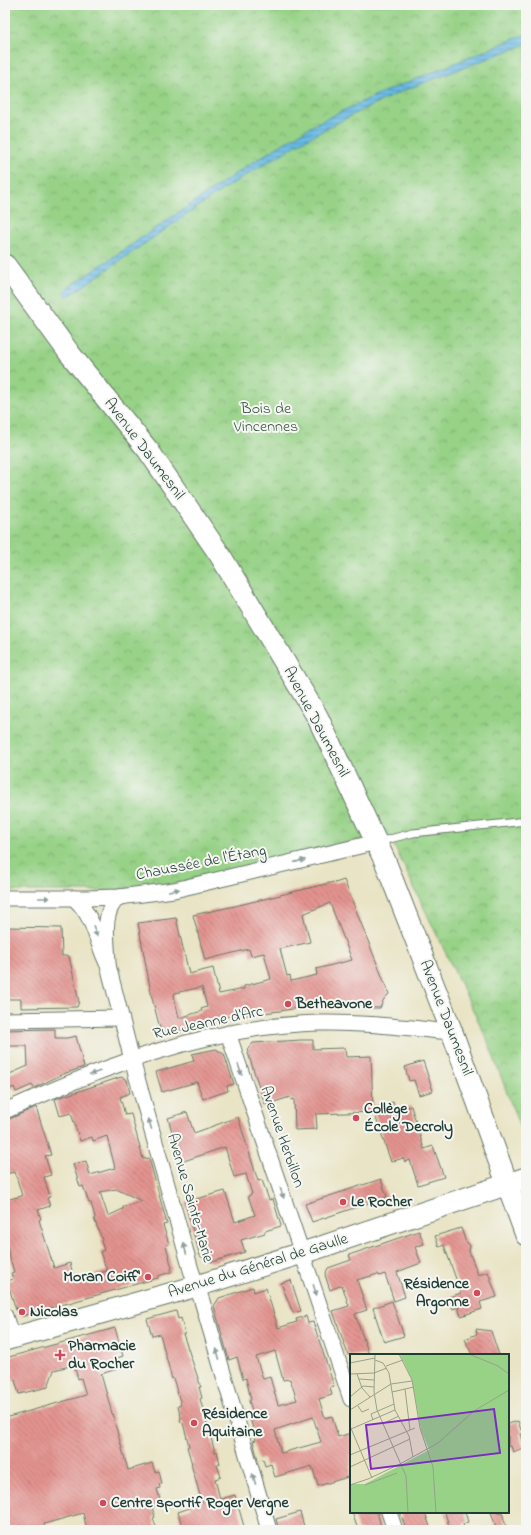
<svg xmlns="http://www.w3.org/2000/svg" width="531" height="1535" font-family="'Indie Flower',sans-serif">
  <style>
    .park { fill: url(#park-crowns); stroke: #5b885e }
    .water { fill: url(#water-rules); stroke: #447c8c }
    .building { fill: url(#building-back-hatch); fill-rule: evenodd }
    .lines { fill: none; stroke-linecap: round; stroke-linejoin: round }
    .lane-casing { stroke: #667767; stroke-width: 9 }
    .street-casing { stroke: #667767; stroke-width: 17 }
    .secondary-casing { stroke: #667767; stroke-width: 23 }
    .lane { stroke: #fff; stroke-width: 7 }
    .street { stroke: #fff; stroke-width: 15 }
    .secondary { stroke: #fff; stroke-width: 21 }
    .oneway { fill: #8f9e9a }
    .poi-dot { fill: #d1495b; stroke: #f6f6f2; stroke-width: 1.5 }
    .labels { text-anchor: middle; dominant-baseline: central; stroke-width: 4; stroke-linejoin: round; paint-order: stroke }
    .park-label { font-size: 16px; fill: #375b45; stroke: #f6f6f2 }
    .street-label { font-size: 16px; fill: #1f3d34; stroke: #f6f6f2 }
    .poi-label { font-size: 16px; font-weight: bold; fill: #1f3d34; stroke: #f6f6f2; text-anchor: start }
    .inset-road { fill: none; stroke: #98a18b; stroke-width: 1 }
    .view { fill: #7b2cbf; fill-opacity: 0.15; stroke: #7b2cbf; stroke-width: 2 }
    .inset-edge { fill: none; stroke: #1f3d34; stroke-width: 2 }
  </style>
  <defs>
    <pattern id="park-crowns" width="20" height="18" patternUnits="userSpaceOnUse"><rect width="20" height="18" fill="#97d287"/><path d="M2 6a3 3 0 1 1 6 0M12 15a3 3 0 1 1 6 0" fill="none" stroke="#7bac6f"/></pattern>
    <pattern id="water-rules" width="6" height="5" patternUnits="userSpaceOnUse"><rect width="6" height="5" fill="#68bae3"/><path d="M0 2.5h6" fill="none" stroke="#5598b9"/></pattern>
    <pattern id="building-back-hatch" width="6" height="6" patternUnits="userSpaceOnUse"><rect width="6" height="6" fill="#e3938f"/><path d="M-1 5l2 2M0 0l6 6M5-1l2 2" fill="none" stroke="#b77976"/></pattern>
  </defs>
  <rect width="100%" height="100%" fill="#f6f6f2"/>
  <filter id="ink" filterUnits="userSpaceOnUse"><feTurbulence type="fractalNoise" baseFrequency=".025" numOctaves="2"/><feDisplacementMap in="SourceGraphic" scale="8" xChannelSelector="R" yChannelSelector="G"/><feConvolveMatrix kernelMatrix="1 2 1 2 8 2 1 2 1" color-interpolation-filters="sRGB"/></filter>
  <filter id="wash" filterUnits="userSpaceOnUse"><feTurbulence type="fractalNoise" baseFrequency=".012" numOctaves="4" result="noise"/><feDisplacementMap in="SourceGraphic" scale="16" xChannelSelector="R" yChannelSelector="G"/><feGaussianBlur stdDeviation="0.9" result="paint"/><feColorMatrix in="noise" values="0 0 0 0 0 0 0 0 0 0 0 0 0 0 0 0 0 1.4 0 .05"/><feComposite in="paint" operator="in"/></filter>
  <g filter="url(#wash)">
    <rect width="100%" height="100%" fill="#e9e4c5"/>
    <path class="park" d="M5,5H526V1144L487,1039L387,831L350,843L180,883L142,888L106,891H5Z"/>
    <path class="water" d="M526,34V44L405,90L362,110L303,141L228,186L69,296L65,295L64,291L66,289L253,162L317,123L374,96Z"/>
    <g id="blocks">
      <g class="building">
        <path d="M344,880L389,994L384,999L380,1008L325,1007L324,1004L280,1011L263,1013V1011L243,1016V1014L224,1017L162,1036L152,998L138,923L176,918L189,974L213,968L219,994L244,989V986L271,979L264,953L251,956L249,949L205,960L193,915L235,906L334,882L335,883ZM330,903L352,960L316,969L317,975L291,981L290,975L287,976L280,949L310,942L303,914ZM202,987L207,1007L201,1009L202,1011L179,1018L174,996L175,993Z"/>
        <path d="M5,927L61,928L62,956H69L79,1002L77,1007L21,1008V999H5Z"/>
        <path d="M55,1029V1038H67L76,1036L84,1067L63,1074L34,1088L32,1085L16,1092L14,1087L5,1091V1076L28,1066L27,1046H5V1030Z"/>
        <path d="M301,1040H313V1049L345,1048L346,1057L371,1056L373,1108L393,1102L396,1110L411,1106L424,1149L433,1146L444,1177L418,1185L410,1160L405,1162L403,1158L391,1162L373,1109V1112L316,1114L317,1129L295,1130L294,1099L291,1100L290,1097L265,1105L247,1050L253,1043Z"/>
        <path d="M216,1049L224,1054L234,1084L227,1086L228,1091L203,1099L197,1082L162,1092L156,1072L194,1061L192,1054Z"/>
        <path d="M423,1061L433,1091L419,1095L414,1080L409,1081L405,1067Z"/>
        <path d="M121,1077L127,1080L130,1093L120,1097L125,1115L131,1114L143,1159L149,1158L167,1224L163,1225L169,1244L166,1245L172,1268L171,1269V1272L158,1276V1278L22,1316L17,1313L7,1281L13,1279L11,1273L14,1272L5,1241V1200L22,1196L15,1172L5,1174V1121L36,1107L51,1155L45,1156L51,1175L44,1177L50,1197L47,1198L50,1206L38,1210L41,1219L39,1220L54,1268L70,1263L74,1278L81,1276V1278L107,1271L100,1252L104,1250L101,1241L102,1239L94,1219L95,1217L91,1203H89L83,1186L80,1187L73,1164L86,1161L90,1175L115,1168L107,1136L93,1141L92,1137L80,1141L71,1113L60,1116L55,1099ZM116,1189L142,1201L123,1207V1209L108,1216L100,1192Z"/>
        <path d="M187,1112L194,1133L238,1117L258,1181L262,1180L269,1200L273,1199L281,1226L265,1231V1233L241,1240L245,1252L212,1262L200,1256L185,1202L225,1191L235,1222L255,1215L248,1196L252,1194L246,1174L234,1177L225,1147L181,1162L168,1118Z"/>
        <path d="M381,1179L387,1197L312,1222L305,1204Z"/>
        <path d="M461,1228L465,1240L470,1246L469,1251L478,1275L488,1272L497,1297L480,1302L482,1309L461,1316L458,1307L453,1309L449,1297L461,1293L444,1245L439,1247L435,1236Z"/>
        <path d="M419,1231L424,1244L415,1247L421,1263L397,1272L405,1297L394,1301L385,1274L379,1276L378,1274L357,1280L367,1310L355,1314L369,1355H348L333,1311L349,1306L342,1285L330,1290L325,1275L328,1268L351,1260L349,1255Z"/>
        <path d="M291,1280L301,1311L293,1313L281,1283Z"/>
        <path d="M253,1287L254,1292L266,1288L278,1328L297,1322L296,1319L306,1316L308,1323L313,1322L334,1386L330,1387L332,1395L319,1399L325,1418L332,1416L338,1437L351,1433V1476L318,1486L312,1466L275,1477L271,1464L265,1466L263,1459L258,1460L253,1441L256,1440L249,1414L253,1413L249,1401L251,1400L246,1378L243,1379L237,1357L229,1360L214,1306L219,1298ZM275,1351L283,1380L290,1379L297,1400L278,1405L270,1377L263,1379L256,1357ZM313,1417L321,1442L281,1453L275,1430Z"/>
        <path d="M392,1301L404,1336L384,1342L373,1308Z"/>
        <path d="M176,1311L178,1319L181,1318L185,1334H183L201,1387H199L202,1398L200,1399L215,1452L217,1451L220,1464L217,1465L221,1477L215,1479L220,1499L235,1495L245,1530H183L178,1512L190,1508V1506L191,1505L202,1502L191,1464H192L187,1447L189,1446L183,1423L180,1421L181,1417L178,1406L181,1405L173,1378L172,1379L160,1334L152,1336L147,1319Z"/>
        <path d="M115,1328L123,1356L117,1358L120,1368L101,1374L128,1470L152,1463L155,1472L159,1471L162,1484H159L160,1488L157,1489L161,1504L152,1507L155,1517L153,1518L157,1530H87L83,1513L44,1524L45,1530H5V1418L86,1395L81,1378L78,1379L74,1365L54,1370L48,1387L19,1394L15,1380L5,1383V1358Z"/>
        <path d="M476,1329L491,1331L499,1355H472L465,1339L477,1334Z"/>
        <path d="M518,1421L522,1433L520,1434L524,1448L513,1452L511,1446L508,1447V1424Z"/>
        <path d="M300,1512L305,1530H279L276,1519Z"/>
        <path d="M352,1512H377L382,1530H358Z"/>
        <path d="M400,1512H425L431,1530H406Z"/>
        <path d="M445,1512H465L468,1522L463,1524L465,1530H450Z"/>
        <path d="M491,1512H502L507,1530H497Z"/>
      </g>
    </g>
  </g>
  <g filter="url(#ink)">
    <use href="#blocks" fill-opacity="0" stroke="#667767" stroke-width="1"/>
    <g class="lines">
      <g class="lane-casing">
        <path id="lane" d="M378,842L413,833L526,821"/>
      </g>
      <g class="street-casing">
        <g id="street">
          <path d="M5,898H86L119,897L174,890L377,842"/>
          <path d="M74,898C96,919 95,940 108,965C108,944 100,912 119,897"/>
          <path d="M108,965L132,1060L191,1270L202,1301L269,1530"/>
          <path d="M5,1020L121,1018"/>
          <path d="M228,1033L351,1399"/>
          <path d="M5,1111C104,1066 209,1026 319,1023C364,1022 408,1028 452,1032"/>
          <path d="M5,1316L12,1338"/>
          <path d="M389,1512L395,1530"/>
        </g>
      </g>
      <g class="secondary-casing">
        <g id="secondary">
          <path d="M5,265L70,354L148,450L220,555L317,716L385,861L452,1032L526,1235"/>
          <path d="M5,1340L197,1286L318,1248L526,1178"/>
        </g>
      </g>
      <use href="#lane" class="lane"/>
      <use href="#street" class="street"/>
      <use href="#secondary" class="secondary"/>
    </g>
    <defs><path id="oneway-solid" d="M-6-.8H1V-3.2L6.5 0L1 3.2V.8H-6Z"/></defs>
    <g class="oneway">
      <use href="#oneway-solid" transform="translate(300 861) rotate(-13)"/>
      <use href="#oneway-solid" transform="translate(174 890) rotate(-9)"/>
      <use href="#oneway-solid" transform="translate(44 898)"/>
      <use href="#oneway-solid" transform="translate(95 931) rotate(71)"/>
      <use href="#oneway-solid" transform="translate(240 1070) rotate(71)"/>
      <use href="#oneway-solid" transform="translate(95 1073) rotate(161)"/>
      <use href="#oneway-solid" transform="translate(150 1124) rotate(-106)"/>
      <use href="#oneway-solid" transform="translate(282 1193) rotate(71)"/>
      <use href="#oneway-solid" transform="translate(185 1249) rotate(-106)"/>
      <use href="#oneway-solid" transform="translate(315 1290) rotate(72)"/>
      <use href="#oneway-solid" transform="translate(218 1354) rotate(-106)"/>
      <use href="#oneway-solid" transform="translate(254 1479) rotate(-106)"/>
    </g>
  </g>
  <g class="poi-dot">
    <circle cx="288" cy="1004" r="4"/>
    <circle cx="356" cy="1118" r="4"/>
    <circle cx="343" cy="1202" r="4"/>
    <circle cx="148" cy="1277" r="4"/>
    <circle cx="477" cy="1293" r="4"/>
    <circle cx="22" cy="1312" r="4"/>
    <path d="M58 1349h4v4h4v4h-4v4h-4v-4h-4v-4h4z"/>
    <circle cx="194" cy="1423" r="4"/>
    <circle cx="103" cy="1503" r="4"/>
  </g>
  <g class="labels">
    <g class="park-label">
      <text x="266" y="409">Bois de<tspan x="266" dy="18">Vincennes</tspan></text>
    </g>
    <g class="street-label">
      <text transform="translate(144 449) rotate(53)">Avenue Daumesnil</text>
      <text transform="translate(316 722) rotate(62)">Avenue Daumesnil</text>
      <text transform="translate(201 863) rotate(-11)">Chaussée de l'Étang</text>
      <text transform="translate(446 1018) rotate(69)">Avenue Daumesnil</text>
      <text transform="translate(208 1023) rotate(-12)">Rue Jeanne d'Arc</text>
      <text transform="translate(282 1137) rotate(71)">Avenue Herbillon</text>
      <text transform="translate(190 1198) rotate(74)">Avenue Sainte-Marie</text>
      <text transform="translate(258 1266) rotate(-17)">Avenue du Général de Gaulle</text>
    </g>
    <g class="poi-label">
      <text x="296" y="1004">Betheavone</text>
      <text x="364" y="1109">Collège<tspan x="364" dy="18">École Decroly</tspan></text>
      <text x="351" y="1202">Le Rocher</text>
      <text x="140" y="1277" text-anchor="end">Moran Coiff'</text>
      <text x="469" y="1284" text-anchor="end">Résidence<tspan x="469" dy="18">Argonne</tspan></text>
      <text x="30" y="1312">Nicolas</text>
      <text x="68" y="1346">Pharmacie<tspan x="68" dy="18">du Rocher</tspan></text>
      <text x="202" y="1414">Résidence<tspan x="202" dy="18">Aquitaine</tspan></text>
      <text x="111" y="1503">Centre sportif Roger Vergne</text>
    </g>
  </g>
  <g transform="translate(350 1354)">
    <rect width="159" height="159" fill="#e9e4c5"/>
    <path d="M50,0H159V159H0V130H15L79,96L71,76L62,26Z" fill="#97d287"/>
    <path class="inset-road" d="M25,0L24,38L27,56L56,122L58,159M49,0L62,26L70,74L83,113L86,159M119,0L148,12L159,20M25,6L33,9L39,19L45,56L59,82L63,103M0,9L25,4M36,12L53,6M0,20L24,19L37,14M7,20L12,34L20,43M9,25L24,26M55,35L60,76M42,38L64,33M0,43L13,32L24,33M8,52L12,58L19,55M0,56L41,30L62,27M23,66L21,60L44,50M32,70L49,62M0,72L22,124M1,75L45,56M0,101L65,74M50,110L88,89L124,57L159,36M0,113L60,85M0,131L18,125L50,110M15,131L47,119"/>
    <path class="view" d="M144,55L150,99L21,115L16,71Z"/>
    <rect width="159" height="159" class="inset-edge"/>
  </g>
  <rect width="531" height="1535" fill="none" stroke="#f6f6f2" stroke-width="20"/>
</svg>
